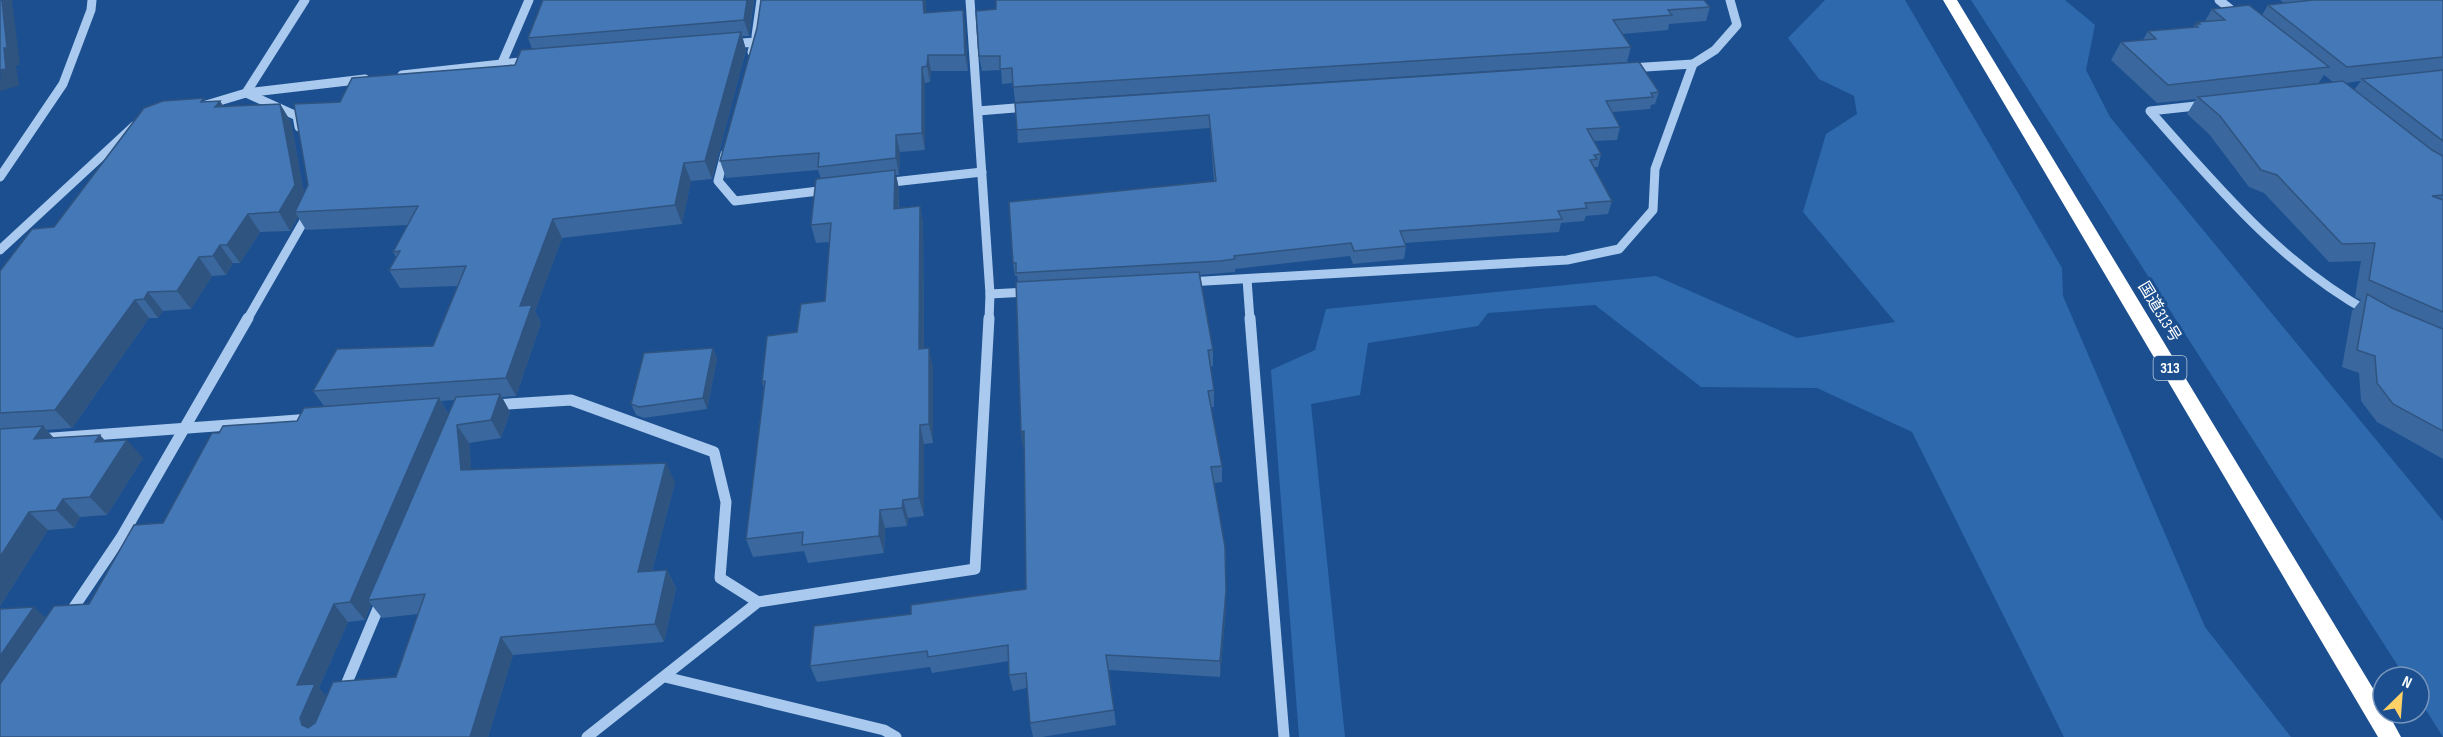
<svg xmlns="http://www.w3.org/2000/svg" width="2443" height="737" font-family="'Sofia Sans Condensed','Noto Sans JP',sans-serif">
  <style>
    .green { fill: #2e69ad }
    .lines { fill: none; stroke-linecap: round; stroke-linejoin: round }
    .minor-far1 { stroke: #a9c9ee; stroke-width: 9 }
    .minor { stroke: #a9c9ee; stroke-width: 11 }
    .highway { fill: #fff; fill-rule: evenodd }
    .wall { fill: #3a679d; fill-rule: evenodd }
    .shaded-wall { fill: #305480 }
    .building { fill: #4478b7; stroke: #305480; stroke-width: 1.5 }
    .labels { text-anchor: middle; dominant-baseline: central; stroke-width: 6; stroke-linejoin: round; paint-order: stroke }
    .shield { fill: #1b4f8f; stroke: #bbcadd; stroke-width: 1.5 }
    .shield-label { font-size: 15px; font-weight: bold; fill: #fff }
    .street-label { font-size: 16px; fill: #fff; stroke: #1b4f8f }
  </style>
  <rect width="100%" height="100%" fill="#1b4f8f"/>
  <g class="green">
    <path d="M1825,0H1905L2062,268L2063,296L2205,627L2291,737H2064L1912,432L1817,388L1701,387L1595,305L1488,313L1478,326L1368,343L1360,395L1311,404L1345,737H1299L1271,370L1315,350L1326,309L1656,276L1797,338L1895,322L1803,212L1826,134L1857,114L1854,96L1819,79L1788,38Z"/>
    <path d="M1971,0H2065L2095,25L2086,70L2110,117L2443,521V737L2419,699V677H2405Z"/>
  </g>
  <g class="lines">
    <g class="minor-far1">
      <path d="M970,0L990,294L989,320"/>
      <path d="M2219,0L2239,16"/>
      <path d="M756,36L761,0"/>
      <path d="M730,44L755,42L752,52"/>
      <path d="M502,63L529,0"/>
      <path d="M1630,68L1693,64"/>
      <path d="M402,75L529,61"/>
      <path d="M206,105L246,93L365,79"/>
      <path d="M2205,105L2150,111C2217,186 2280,263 2369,312"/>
      <path d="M978,111L1028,107"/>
      <path d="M299,127L297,116L246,93L305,0"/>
      <path d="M725,154L718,181L735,201L827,190"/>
      <path d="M0,177L63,84L91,10L92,0"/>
      <path d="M884,183L982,172"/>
      <path d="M0,250L134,126"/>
      <path d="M1247,279L1250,320"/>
      <path d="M1188,282L1567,260L1619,249L1653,210L1655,169L1693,64L1715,50L1737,25L1730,0"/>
      <path d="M990,294L1029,292"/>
      <path d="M247,320L309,212"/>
    </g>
    <g class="minor">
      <path d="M1250,318L1284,737"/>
      <path d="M494,405L571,400L714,452L726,502L720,578L758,602"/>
      <path d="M39,439L311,419"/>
      <path d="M68,616L122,536L248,318"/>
      <path d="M665,677L884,730L896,737"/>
      <path d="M343,692L382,599"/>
      <path d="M587,737L758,602L975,569L989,318"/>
    </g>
    <path class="highway" d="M1943,0H1957L2383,705V713H2388L2401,737H2378Z"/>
  </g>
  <g class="wall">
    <path d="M754,0L749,36H742L746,50L712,179L691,181L682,224L562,238L535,311L541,323L516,396L502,397L510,412L501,438L469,443L471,469L675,482L652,571L667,570L676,588L664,642L513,655L488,737H0L46,618L89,604L163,523L219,433L297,421L324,406L313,391L433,346L458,286L400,288L389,270L396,257L393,252L408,225L306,230L298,217L290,231L260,232L240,263H233L226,275L212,276L191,309L163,311L158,318H149L72,428L46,430L54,438L105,441L143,458L107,515L80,517L74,528L48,530L0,606V271L206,102L220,101L223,106L280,104L291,122L304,194L308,185L340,102L515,65L532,49L528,38ZM455,400L449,415L441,401ZM371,604L382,618L418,614L396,677L327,697L319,688L348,622L365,620Z"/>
    <path d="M926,0V13L963,10L965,26L968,71H931L930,82L925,83V150L900,152L899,175H896L899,189V208L920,206L923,224L924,349L933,367V443L924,444V516L908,518L907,526L885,528L884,553L808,563L804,551L753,557L746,539L764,388L762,382L797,332L825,301L830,242L816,243L811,225L821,179L818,170L726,178L720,161L757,28Z"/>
    <path d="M2280,0H2443V459L2377,422L2361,401L2359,373L2342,367L2352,311L2361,300L2355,297L2361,261L2329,262L2264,193L2249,187L2209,134L2187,114L2196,99L2157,103L2111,60L2121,42L2143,40L2148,31L2193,27L2198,22L2205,21L2212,9L2262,15L2268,5L2284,3ZM2324,75L2333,82L2318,84ZM2361,81L2354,90L2346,83Z"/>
    <path d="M1710,7L1706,21L1669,24L1668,30L1622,34L1631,47L1627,62L1015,102L1013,83L1002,84L1001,70L982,71L979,56L996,9Z"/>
    <path d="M1659,92L1655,104L1651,105L1650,109L1613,112L1620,127L1617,140L1594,141L1601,154L1598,167H1595L1594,168L1612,201L1608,214L1586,216L1584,221L1561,223L1559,232L1405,243L1406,246L1404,259L1353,264L1350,256L1235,269V272L1200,275L1213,350V366L1210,367L1214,390V407H1211L1222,466V482L1214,483L1226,607L1220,677L1109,670L1116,725L1042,737H1033L1030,723L1027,688L1013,691L1009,675V661L932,673L930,667L817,682L810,666L911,614L1026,589L1024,448H1023L1021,432L1018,282L1017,276H1015L1013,263L1214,181L1210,128L1018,143L1015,103Z"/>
    <path d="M713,348L717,359L707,409L644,418L636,415L631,404Z"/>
  </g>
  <g class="shaded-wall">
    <path d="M2,0H12L20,65H16L19,86L0,91Z"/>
    <path d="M747,0H754L749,36L744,20Z"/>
    <path d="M923,0H926L927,29L924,13Z"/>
    <path d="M963,10L965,26L968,71L965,55Z"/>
    <path d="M741,32L746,50L712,179L705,161Z"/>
    <path d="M928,55L931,71L930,82L927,66Z"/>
    <path d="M922,67L925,83V150L922,133Z"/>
    <path d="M220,101L231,119L215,107Z"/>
    <path d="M280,104L291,122L306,204L295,212L298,217L290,231L279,212Z"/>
    <path d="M896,135L900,152L899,175L896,158Z"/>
    <path d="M684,163L691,181L682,224L675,205Z"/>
    <path d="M895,170L899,189L898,227L894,209Z"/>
    <path d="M920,206L923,224L924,368L919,349Z"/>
    <path d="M248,214L260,232L240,263L227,245Z"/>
    <path d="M553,219L562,238L535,311L541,323L516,396L506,378L520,306Z"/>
    <path d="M220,245L233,263L226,275L213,256Z"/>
    <path d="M199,257L212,276L191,309L177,291Z"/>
    <path d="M148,292L163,311L158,318L144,299Z"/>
    <path d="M135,300L149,318L72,428L55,410Z"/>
    <path d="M713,348L717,359L707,409L703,398Z"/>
    <path d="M929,348L933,367V443L929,424Z"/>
    <path d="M500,394L510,412L501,438L491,420Z"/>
    <path d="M439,398L450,417L368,600L371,604L365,620L350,602Z"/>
    <path d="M457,425L469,443L473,488L461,470Z"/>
    <path d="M920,425L924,444V516L919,498Z"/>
    <path d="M43,426L60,445L34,439Z"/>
    <path d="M1024,431L1027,448H1023L1021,432Z"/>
    <path d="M100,435L116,453L95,442Z"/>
    <path d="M127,440L143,458L107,515L90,497Z"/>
    <path d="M666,463L675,482L647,590L638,572Z"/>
    <path d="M63,499L80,517L74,528L56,510Z"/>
    <path d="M903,500L908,518L907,526L902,508Z"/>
    <path d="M880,510L885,528L884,553L879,536Z"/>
    <path d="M29,512L48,530L0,606V557Z"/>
    <path d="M667,570L676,588L664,642L655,624Z"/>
    <path d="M1226,591V607L1220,677V661Z"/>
    <path d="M334,604L348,622L319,688L331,701L317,735L302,725L297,685Z"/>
    <path d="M34,607L53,625L0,705V656Z"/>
    <path d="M501,637L513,655L488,737H470Z"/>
  </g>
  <g class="building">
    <path d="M0,0H2L7,48H4L6,69L0,70Z"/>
    <path d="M543,0H747L744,20L528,38Z"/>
    <path d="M761,0H923L924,13L963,10L965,55H928L927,66L922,67V133L896,135V158L818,167L819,153L720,161L757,28Z"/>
    <path d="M996,0H1704L1710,7L1668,10L1672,15L1613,20L1631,47L1013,87L1012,68L1000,69V56H979L976,11L996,9Z"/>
    <path d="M2313,0H2443V57L2347,67L2268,5Z"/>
    <path d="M2249,5L2329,67L2168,85L2121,42L2156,39L2148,31L2198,27L2195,24H2200L2198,22L2225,20L2212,9Z"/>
    <path d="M741,32L705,161L684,163L675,205L553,219L520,306L532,305L506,378L313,391L337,349L433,346L466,266L389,270L400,251L393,252L418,206L295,212L308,185L294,104L340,102L352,78L515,65L521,50Z"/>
    <path d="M1639,62L1659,92L1651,93L1653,97L1606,101L1620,127L1587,129L1601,154L1594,155L1597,159L1590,160L1612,201L1585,203L1587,208L1558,211L1562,219L1400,231L1406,246L1354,251L1351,243L1234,256L1235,259L1220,261L1016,273V263H1013L1009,202L1216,181L1209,115L1017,130L1015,103Z"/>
    <path d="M2443,70V141L2362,79Z"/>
    <path d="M2343,81L2432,150L2443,156V195L2432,196L2443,200V312L2369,280L2375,243L2342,244L2277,175L2261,170L2220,116L2198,97Z"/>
    <path d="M204,98L201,102L220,101L215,107L280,104L295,185L279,212L248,214L227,245H220L213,256L199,257L177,291L148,292L144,299L135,300L55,410L0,413V271L32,229L54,227L144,108L163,101Z"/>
    <path d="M895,170L894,209L920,206L919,349L929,348V424L920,425L919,498L903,500L902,508L880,510L879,536L802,545L803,532L746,539L765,381L762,382L767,336L797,332L801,304L825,301L831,223L811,225L816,179Z"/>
    <path d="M1199,272L1213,350H1208L1214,390L1208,391L1222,466L1211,467L1225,547L1226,591L1220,661L1106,655L1114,710L1030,723L1026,673L1009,675L1008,645L928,657L927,651L810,666L814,626L911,614V605L1026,589L1024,431L1021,432L1016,282Z"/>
    <path d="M2367,294L2392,308L2443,329V431L2393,404L2377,383L2375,356L2357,350Z"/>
    <path d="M713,348L703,398L639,407L631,404L644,353Z"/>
    <path d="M500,394L491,420L457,425L461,470L666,463L638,572L667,570L655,624L501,637L470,737H0V684L54,606L89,604L134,525L163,523L212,433H219L223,426L297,421L304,408L439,398L350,602L334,604L297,685L315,684L300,718L302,725L308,728L315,723L333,682L396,677L425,594L368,600L456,397Z"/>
    <path d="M43,426L34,439L100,435L95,442L127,440L90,497L63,499L56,510L29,512L0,557V429Z"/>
    <path d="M34,607L0,656V609Z"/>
  </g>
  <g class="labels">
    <rect class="shield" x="2153.5" y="356" width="33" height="24" rx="4.5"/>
    <g class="shield-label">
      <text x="2170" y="368">313</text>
    </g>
    <g class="street-label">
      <text transform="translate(2159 312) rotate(59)">国道313号</text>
    </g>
  </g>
  <g transform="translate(2401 695) rotate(25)"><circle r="28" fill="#1b4f8f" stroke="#7695bc" stroke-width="1.5"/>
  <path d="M0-4.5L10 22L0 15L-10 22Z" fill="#ffd166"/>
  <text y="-9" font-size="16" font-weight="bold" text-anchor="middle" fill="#ffffff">N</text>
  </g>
</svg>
